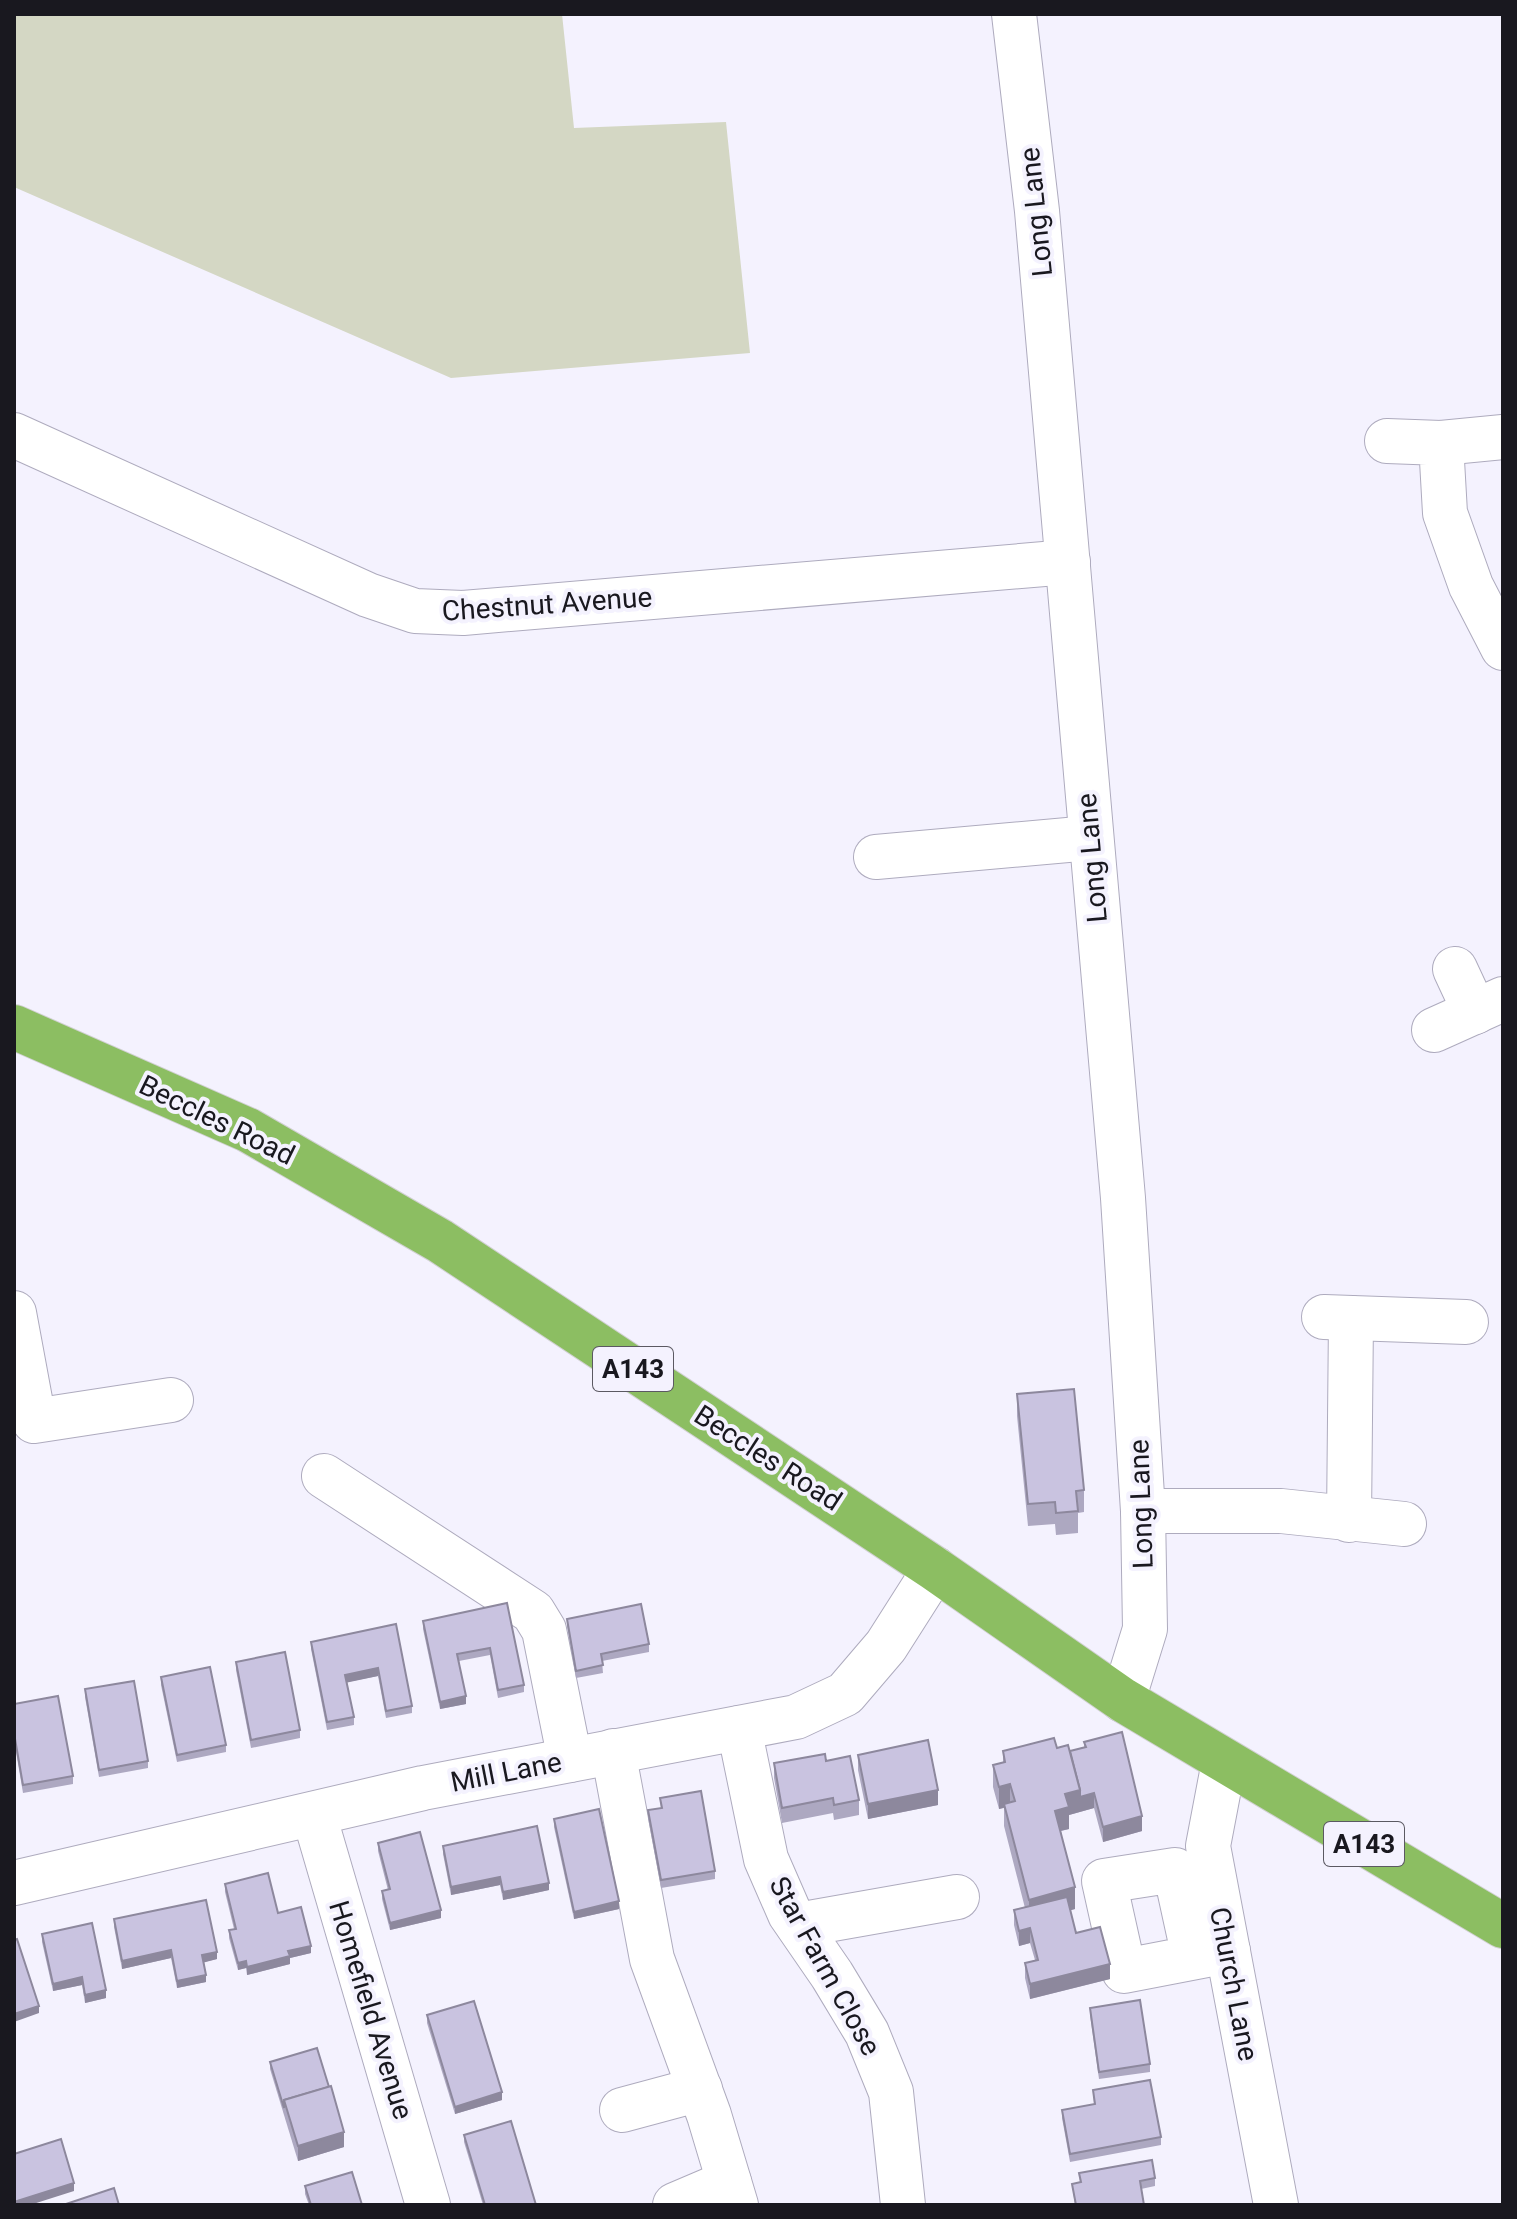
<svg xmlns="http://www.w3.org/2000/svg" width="1517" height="2219" font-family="Roboto,sans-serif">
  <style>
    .green { fill: #d4d7c4 }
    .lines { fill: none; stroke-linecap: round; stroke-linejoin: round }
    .minor-casing { stroke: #aeabbe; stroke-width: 46 }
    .highway-casing { stroke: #d1d1d2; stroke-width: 46 }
    .minor { stroke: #fff; stroke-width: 44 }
    .highway { stroke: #8cbe62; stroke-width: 44 }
    .wall { fill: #ada8c1 }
    .shaded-wall { fill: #8d889d }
    .building { fill: #c9c3e0; stroke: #8d889d; stroke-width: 2 }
    .labels { text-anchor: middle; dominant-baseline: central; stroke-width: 8; stroke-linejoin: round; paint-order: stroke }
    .shield { fill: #f4f2fe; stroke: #5b5962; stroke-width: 2 }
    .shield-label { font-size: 26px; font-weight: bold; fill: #19181f }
    .street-label { font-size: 28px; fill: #19181f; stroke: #f4f2fe }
  </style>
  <rect width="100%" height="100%" fill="#f4f2fe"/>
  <path class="green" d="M14,14H562L574,128L726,122L750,353L451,378L14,187Z"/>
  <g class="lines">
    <g class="minor-casing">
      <g id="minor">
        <path d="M1014,14L1037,211L1123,1198L1143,1511L1145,1629L1123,1700"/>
        <path d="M14,435L368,595L415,611L463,613L1068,562"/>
        <path d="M1387,441L1441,443L1445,513L1471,586L1503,648"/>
        <path d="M1441,443L1503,437"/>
        <path d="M876,857L1090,838"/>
        <path d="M1455,969L1475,1012"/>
        <path d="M1434,1030L1503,999"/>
        <path d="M14,1313L34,1421L171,1400"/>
        <path d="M1324,1317L1466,1322"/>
        <path d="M324,1476L533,1612L544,1630L570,1760"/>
        <path d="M1143,1511H1281L1404,1524"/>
        <path d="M1349,1520L1351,1318"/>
        <path d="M739,1728L766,1859L790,1914L832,1975L867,2033L891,2092L903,2205"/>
        <path d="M613,1751L652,1959L709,2115L736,2205"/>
        <path d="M1224,1762L1208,1846L1276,2205"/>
        <path d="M314,1815L428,2205"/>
        <path d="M14,1883L423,1788L796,1717L845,1694L886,1646L935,1569"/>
        <path d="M798,1925L957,1897"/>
        <path d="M1194,1957L1175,1870L1104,1881L1124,1971L1228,1951"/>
        <path d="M622,2110L700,2089"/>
        <path d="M675,2205L729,2182"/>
      </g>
    </g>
    <g class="highway-casing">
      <path id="highway" d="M14,1027L248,1130L440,1241L935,1569L1123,1700L1503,1926"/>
    </g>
    <use href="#minor" class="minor"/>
    <use href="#highway" class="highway"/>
  </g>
  <g class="wall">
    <path d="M1017,1394L1084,1490V1512L1078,1513V1533L1056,1535L1055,1524L1028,1526L1017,1416Z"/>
    <path d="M507,1603L524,1685V1692L498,1698L490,1655L459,1661L466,1704L440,1709L423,1629V1621Z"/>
    <path d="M567,1619L649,1644V1652L602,1661L603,1673L576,1678L567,1626Z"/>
    <path d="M396,1624L412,1706V1713L386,1718L378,1676L347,1682L354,1717V1725L327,1730L311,1649V1642Z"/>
    <path d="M236,1662L300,1730V1738L251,1748L236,1670Z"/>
    <path d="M161,1677L226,1745V1752L177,1762L161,1685Z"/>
    <path d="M85,1689L148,1761V1768L99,1777L85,1697Z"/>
    <path d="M14,1704L73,1776V1784L23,1793L14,1740Z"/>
    <path d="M1084,1742L1142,1831L1103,1842L1094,1808L1069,1815V1829L1061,1831L1075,1909L1070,1910L1076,1933L1110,1979L1030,1999L1025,1978V1963L1035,1960L1030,1943L1019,1946L1014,1925V1910L1025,1908L1004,1826V1808L999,1809L993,1787V1765L1003,1762V1751L1057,1748L1070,1751L1084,1747Z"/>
    <path d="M858,1755L938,1805L868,1819L858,1770Z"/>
    <path d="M826,1761L859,1800V1815L834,1820L833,1813L782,1823L774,1778V1763Z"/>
    <path d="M660,1798L715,1871V1879L661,1888L648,1818V1810L661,1808Z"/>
    <path d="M554,1819L619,1909L574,1919L554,1827Z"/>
    <path d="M378,1843L441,1918L390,1930L382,1899V1891L388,1890L378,1851Z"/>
    <path d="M443,1846L549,1890L503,1900L500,1885L451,1895L443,1854Z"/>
    <path d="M225,1884L278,1913L311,1953L290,1958V1964L247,1975L246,1968L238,1970L229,1938V1930L234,1929L225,1892Z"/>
    <path d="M114,1919L217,1959L204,1962L206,1982L177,1988L171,1958L122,1969L114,1927Z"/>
    <path d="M42,1934L106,1998L85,2003L82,1985L53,1991L42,1942Z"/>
    <path d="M1090,2008L1150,2064V2072L1099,2079L1090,2015Z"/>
    <path d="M427,2015L502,2100L455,2114L427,2023Z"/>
    <path d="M270,2062L344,2147L298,2161L270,2069Z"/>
    <path d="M1093,2090L1161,2137V2145L1070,2162L1062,2118V2110L1094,2104Z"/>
    <path d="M464,2135L536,2205H483L464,2142Z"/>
    <path d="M1079,2173L1155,2178V2186L1141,2189L1144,2205H1075L1072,2184L1080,2183Z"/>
    <path d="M305,2186L362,2205H309L305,2194Z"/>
  </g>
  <g class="shaded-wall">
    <path d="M378,1668V1676L345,1683V1675Z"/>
    <path d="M466,1696V1704L440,1709V1702Z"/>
    <path d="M1010,1784V1806L999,1809V1787Z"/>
    <path d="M938,1790V1805L868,1819V1804Z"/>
    <path d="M1080,1790L1094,1793V1808L1069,1815V1829L1055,1832V1811L1065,1794Z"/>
    <path d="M1142,1816V1831L1103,1842V1827Z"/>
    <path d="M500,1877V1885L451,1895V1887Z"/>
    <path d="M549,1883V1890L503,1900V1892Z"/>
    <path d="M1075,1887V1909L1029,1922V1900Z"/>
    <path d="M619,1901V1909L574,1919V1912Z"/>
    <path d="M441,1910V1918L390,1930V1923Z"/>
    <path d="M1030,1928V1943L1019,1946V1931Z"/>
    <path d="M311,1946V1953L290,1958V1964L247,1975V1967L288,1951Z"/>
    <path d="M171,1950V1958L122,1969V1961Z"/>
    <path d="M217,1952V1959L202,1963V1955Z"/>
    <path d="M246,1961V1968L238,1970V1963Z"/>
    <path d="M1110,1964V1979L1030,1999V1984Z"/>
    <path d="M206,1975V1982L177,1988V1981Z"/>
    <path d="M82,1977V1985L53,1991V1984Z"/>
    <path d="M106,1990V1998L85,2003V1995Z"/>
    <path d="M39,2006V2013L14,2022V2014Z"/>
    <path d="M502,2092V2100L455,2114V2107Z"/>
    <path d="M344,2132V2147L298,2161V2146Z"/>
    <path d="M74,2183V2191L30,2205H14V2202Z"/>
  </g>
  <g class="building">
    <path d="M1074,1389L1084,1490L1076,1491L1078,1511L1056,1513L1055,1502L1028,1504L1017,1394Z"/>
    <path d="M507,1603L524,1685L498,1690L490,1648L457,1654L466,1696L440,1702L423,1621Z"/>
    <path d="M641,1604L649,1644L601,1654L603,1665L576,1671L567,1619Z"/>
    <path d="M396,1624L412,1706L386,1711L378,1668L345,1675L354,1717L327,1722L311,1642Z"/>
    <path d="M285,1652L300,1730L251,1740L236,1662Z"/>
    <path d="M210,1667L226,1745L177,1755L161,1677Z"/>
    <path d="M134,1681L148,1761L99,1770L85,1689Z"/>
    <path d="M58,1696L73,1776L23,1785L14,1733V1704Z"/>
    <path d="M1122,1732L1142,1816L1103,1827L1094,1793L1080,1797V1790L1070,1751L1086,1747L1084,1742Z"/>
    <path d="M1054,1738L1057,1748L1068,1745L1080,1790L1065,1794L1069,1807L1055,1811L1075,1887L1029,1900L1004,1804L1015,1801L1010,1784L999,1787L993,1765L1005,1762L1003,1751Z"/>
    <path d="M928,1740L938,1790L868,1804L858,1755Z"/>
    <path d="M825,1754L826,1761L850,1756L859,1800L834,1805L833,1798L782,1808L774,1763Z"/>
    <path d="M701,1791L715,1871L661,1880L648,1810L662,1808L660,1798Z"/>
    <path d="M599,1809L619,1901L574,1912L554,1819Z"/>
    <path d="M537,1826L549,1883L503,1892L500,1877L451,1887L443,1846Z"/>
    <path d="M420,1832L441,1910L390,1923L382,1891L390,1889L378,1843Z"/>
    <path d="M268,1873L278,1913L301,1907L311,1946L288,1951L290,1956L247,1967L246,1961L238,1963L229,1930L236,1929L225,1884Z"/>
    <path d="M1067,1897L1076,1933L1100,1927L1110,1964L1030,1984L1025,1963L1038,1960L1030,1928L1019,1931L1014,1910Z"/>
    <path d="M206,1900L217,1952L202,1955L206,1975L177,1981L171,1950L122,1961L114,1919Z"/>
    <path d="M92,1923L106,1990L85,1995L82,1977L53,1984L42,1934Z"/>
    <path d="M17,1939L39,2006L14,2014V1940Z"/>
    <path d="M1140,2000L1150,2064L1099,2072L1090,2008Z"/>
    <path d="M474,2001L502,2092L455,2107L427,2015Z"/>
    <path d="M317,2048L329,2087L284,2100V2108L270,2062Z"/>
    <path d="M1150,2080L1161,2137L1070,2154L1062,2110L1095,2104L1093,2090Z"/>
    <path d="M331,2086L344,2132L298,2146L284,2100Z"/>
    <path d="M511,2121L536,2205H485L464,2135Z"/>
    <path d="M61,2139L74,2183L14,2202V2154Z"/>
    <path d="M1152,2160L1155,2178L1140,2181L1144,2205H1076L1072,2184L1081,2182L1079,2173Z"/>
    <path d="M352,2172L362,2205H311L305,2186Z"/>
    <path d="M114,2188L119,2205H63Z"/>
  </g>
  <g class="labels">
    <g class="shield">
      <rect x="593" y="1347" width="80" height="44" rx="6"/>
      <rect x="1324" y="1822" width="80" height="44" rx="6"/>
    </g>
    <g class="shield-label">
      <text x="633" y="1369">A143</text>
      <text x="1364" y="1844">A143</text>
    </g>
    <g class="street-label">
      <text transform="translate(1036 212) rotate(-96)">Long Lane</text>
      <text transform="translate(547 604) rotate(-4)">Chestnut Avenue</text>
      <text transform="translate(1092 858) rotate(-95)">Long Lane</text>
      <text transform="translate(217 1120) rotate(26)">Beccles Road</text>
      <text transform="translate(768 1458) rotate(33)">Beccles Road</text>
      <text transform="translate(1141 1504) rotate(-92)">Long Lane</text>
      <text transform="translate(506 1772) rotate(-11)">Mill Lane</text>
      <text transform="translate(825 1966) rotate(61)">Star Farm Close</text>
      <text transform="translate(1234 1984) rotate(79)">Church Lane</text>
      <text transform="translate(371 2010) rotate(73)">Homefield Avenue</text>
    </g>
  </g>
  <rect width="1517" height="2219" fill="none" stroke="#19181f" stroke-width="32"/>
</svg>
